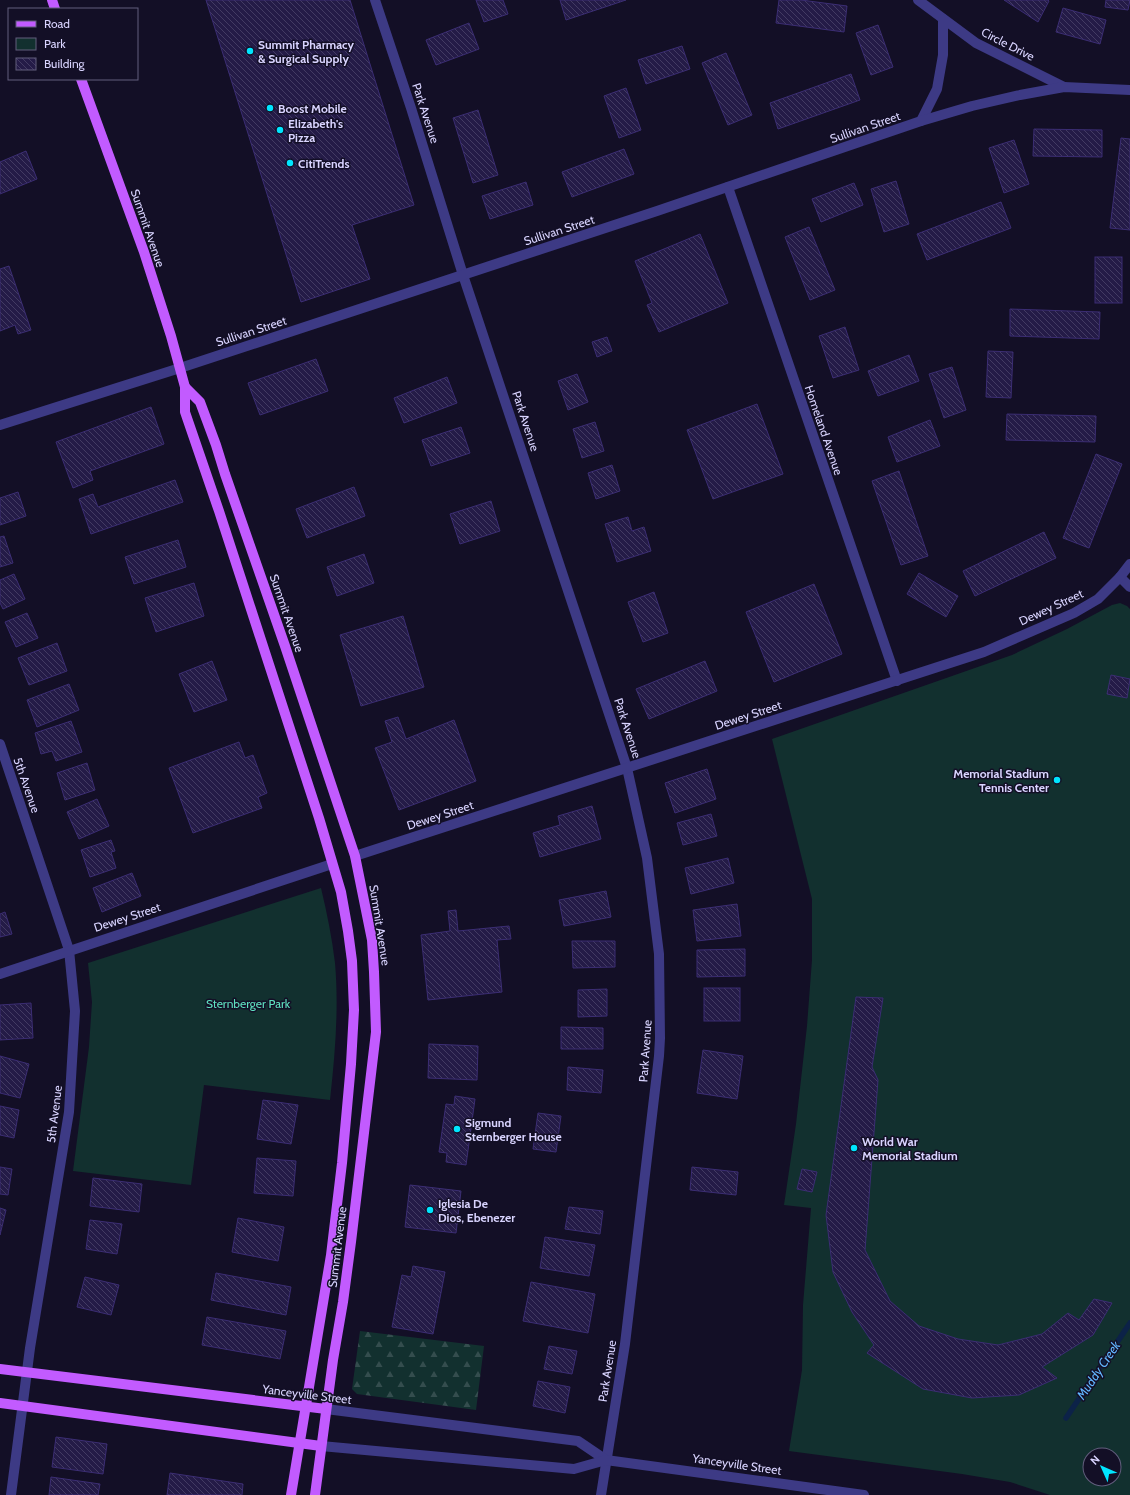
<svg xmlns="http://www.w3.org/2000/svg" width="1130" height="1495" font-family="Cabin,sans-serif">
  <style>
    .forest { fill: url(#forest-firs) }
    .park { fill: #12302f; fill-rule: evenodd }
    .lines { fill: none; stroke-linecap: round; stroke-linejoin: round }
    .stream { stroke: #0c2248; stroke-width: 5.5 }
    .building { fill: url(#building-back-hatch); stroke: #3b2d73 }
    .minor { stroke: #3d3a85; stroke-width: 10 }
    .major { stroke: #c25bff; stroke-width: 10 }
    .poi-dot { fill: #00e5ff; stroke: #130f26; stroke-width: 1.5 }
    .labels { text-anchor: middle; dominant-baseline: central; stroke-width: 3; stroke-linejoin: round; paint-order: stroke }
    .poi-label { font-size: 12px; font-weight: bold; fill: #d9d4ff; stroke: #130f26; text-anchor: start }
    .street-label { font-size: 12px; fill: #d9d4ff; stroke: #130f26 }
    .park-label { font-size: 12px; fill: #5fe0c0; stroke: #130f26 }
    .water-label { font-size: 13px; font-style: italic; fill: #62b6ff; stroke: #130f26 }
  </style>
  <defs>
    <pattern id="forest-firs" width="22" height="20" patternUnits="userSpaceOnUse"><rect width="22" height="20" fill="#12302f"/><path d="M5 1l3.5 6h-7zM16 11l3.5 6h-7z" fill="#344d4e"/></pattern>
    <pattern id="building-back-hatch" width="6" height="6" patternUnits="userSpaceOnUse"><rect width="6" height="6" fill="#241b47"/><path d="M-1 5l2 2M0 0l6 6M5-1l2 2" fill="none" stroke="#433b63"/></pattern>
  </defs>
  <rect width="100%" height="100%" fill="#130f26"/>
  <path class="forest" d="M360,1331L484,1346L476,1410L357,1394L352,1389Z"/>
  <g class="park">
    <path d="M1120,603L1127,606L1130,609V1495H1050L1010,1482L962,1474L789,1451L802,1370L803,1305L811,1208L784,1205L796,1124L807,1026L812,960V899L772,739L1012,655L1067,629L1112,605ZM1090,1455H1114V1479H1090Z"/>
    <path d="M321,888C327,913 332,938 335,963C339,1009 335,1054 330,1100L204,1085L191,1185L73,1171L89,1047L92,1002L88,963Z"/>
  </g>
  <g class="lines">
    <path class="stream" d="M1066,1418L1130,1323"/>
  </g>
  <g class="building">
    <path d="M206,0H350L414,205L352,225L370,279L301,302Z"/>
    <path d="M476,0H503L508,14L484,22Z"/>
    <path d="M560,0H626L566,20Z"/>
    <path d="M779,0H801L847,6L844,32L776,23Z"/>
    <path d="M1004,0H1048L1049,1L1038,22Z"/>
    <path d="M1106,0H1130L1128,10L1105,7Z"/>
    <path d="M1063,8L1106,20L1100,44L1056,32Z"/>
    <path d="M469,23L479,49L436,65L426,40Z"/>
    <path d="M878,25L893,67L871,75L856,33Z"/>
    <path d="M682,46L690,69L646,84L638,60Z"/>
    <path d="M726,53L752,115L728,125L702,63Z"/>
    <path d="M851,74L860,100L778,129L770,103Z"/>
    <path d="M626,88L641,130L619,138L604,96Z"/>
    <path d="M478,110L498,175L473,183L453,118Z"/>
    <path d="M1034,129L1102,130V157L1033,156Z"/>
    <path d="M1121,138L1130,139V230L1110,228Z"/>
    <path d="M1014,140L1029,184L1004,193L989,148Z"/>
    <path d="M624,149L634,174L572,197L562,172Z"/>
    <path d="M26,151L37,179L0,194V162Z"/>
    <path d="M896,181L909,224L884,232L871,189Z"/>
    <path d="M526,182L533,205L490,219L482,196Z"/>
    <path d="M854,183L863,205L821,222L812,199Z"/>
    <path d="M1001,202L1011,228L927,260L917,234Z"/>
    <path d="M809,227L835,290L810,300L785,237Z"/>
    <path d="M700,234L728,303L659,332L647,305L652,303L635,261Z"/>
    <rect x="1095" y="257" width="27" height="46"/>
    <path d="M9,266L31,330L18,334L15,325L0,331V269Z"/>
    <path d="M1010,309L1100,312L1099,339L1010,336Z"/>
    <path d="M845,327L859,370L833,378L819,336Z"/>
    <path d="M607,337L612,351L597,357L592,342Z"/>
    <path d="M988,351L1013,352L1011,398L986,397Z"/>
    <path d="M909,355L919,381L878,396L868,371Z"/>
    <path d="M316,359L328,391L260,415L248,383Z"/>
    <path d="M952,367L966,410L944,418L929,374Z"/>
    <path d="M577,374L588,402L568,410L558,381Z"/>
    <path d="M447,377L457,403L404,423L394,398Z"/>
    <path d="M757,404L783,474L713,499L687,430Z"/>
    <path d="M151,407L164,444L90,471L93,480L73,488L56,442Z"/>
    <path d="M1007,414L1096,416L1095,442L1006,440Z"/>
    <path d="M930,420L940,446L897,462L888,437Z"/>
    <path d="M595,422L604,451L582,458L573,429Z"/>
    <path d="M461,427L470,453L431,466L422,440Z"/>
    <path d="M1096,454L1122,464L1089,548L1063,538Z"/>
    <path d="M612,465L620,491L596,499L588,473Z"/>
    <path d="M899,471L928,556L901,565L872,481Z"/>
    <path d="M175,480L183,502L91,534L79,499L93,494L98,507Z"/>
    <path d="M354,487L365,516L307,538L296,509Z"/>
    <path d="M18,492L26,516L0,525V498Z"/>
    <path d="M491,501L500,531L460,544L450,514Z"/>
    <path d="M628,517L632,531L644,527L651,551L617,562L605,524Z"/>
    <path d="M1044,532L1056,558L975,596L963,571Z"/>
    <path d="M4,536L13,563L0,567V537Z"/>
    <path d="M178,540L186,567L134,584L125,557Z"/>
    <path d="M364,554L374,583L337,596L327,567Z"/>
    <path d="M919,573L958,596L946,617L907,594Z"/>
    <path d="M14,574L25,599L3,609L0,603V580Z"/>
    <path d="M194,583L204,616L156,632L145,598Z"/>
    <path d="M814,584L842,654L774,682L746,612Z"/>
    <path d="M654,592L668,633L643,642L628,602Z"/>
    <path d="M27,613L38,638L16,647L5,622Z"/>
    <path d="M403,616L424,687L361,706L340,635Z"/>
    <path d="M57,643L67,671L29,685L18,658Z"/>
    <path d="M212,661L227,700L194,712L179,674Z"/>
    <path d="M705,661L717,691L649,719L636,689Z"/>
    <path d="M1111,675L1130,679L1127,698L1107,694Z"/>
    <path d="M69,684L79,710L37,727L27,700Z"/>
    <path d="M398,717L406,739L454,720L476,781L399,810L375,748L392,742L385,721Z"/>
    <path d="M71,721L82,752L56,761L52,751L41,754L35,733Z"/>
    <path d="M239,742L245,758L253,755L267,793L258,797L262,808L193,833L169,768Z"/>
    <path d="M87,763L95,790L65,800L57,773Z"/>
    <path d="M707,769L716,799L675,813L665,783Z"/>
    <path d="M97,799L109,826L79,839L67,812Z"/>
    <path d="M592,806L601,839L540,857L533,833L560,825L558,816Z"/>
    <path d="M711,814L717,836L683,845L677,823Z"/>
    <path d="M111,840L115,851L111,852L116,868L90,877L81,850Z"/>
    <path d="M728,858L734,883L691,894L685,868Z"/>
    <path d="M132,873L141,896L102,912L93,888Z"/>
    <path d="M606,891L611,917L564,926L559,900Z"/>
    <path d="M737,904L741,936L697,941L693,910Z"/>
    <path d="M456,910L458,931L509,926L511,939L497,940L502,992L428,1000L421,935L450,931L448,911Z"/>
    <path d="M5,912L12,934L0,937V914Z"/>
    <path d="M572,941H615V967L573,968Z"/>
    <path d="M745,949V976L697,977V950Z"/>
    <rect x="704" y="988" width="36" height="33"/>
    <path d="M607,989V1016L578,1017V990Z"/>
    <path d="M856,997L883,998L872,1067L878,1080L865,1250L890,1301L919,1326L958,1339L998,1345L1042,1334L1068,1313L1079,1320L1094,1299L1112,1303L1093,1335L1042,1367L1057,1378L1019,1395L972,1398L923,1389L867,1353L874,1345L852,1312L833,1272L826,1215Z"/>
    <path d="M31,1003L33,1038L0,1040V1005Z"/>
    <path d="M561,1027L603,1028V1049H561Z"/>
    <path d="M429,1044L478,1046L477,1080L428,1078Z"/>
    <path d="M703,1050L743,1056L737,1099L697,1093Z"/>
    <path d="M0,1056L29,1064L20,1098L0,1093Z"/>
    <path d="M568,1067L603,1070L601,1093L567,1090Z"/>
    <path d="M455,1096L475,1099L466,1165L446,1162L447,1153L439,1152L446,1104L454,1105Z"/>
    <path d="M263,1100L298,1105L291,1144L257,1139Z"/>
    <path d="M0,1106L19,1110L14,1138L0,1135Z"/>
    <path d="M538,1113L561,1116L556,1152L533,1149Z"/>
    <path d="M257,1158L296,1161L293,1196L254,1193Z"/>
    <path d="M0,1167L12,1169L8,1195L0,1194Z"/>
    <path d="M692,1167L738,1172L736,1195L690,1190Z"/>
    <path d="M802,1169L817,1172L812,1192L797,1189Z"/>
    <path d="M93,1178L142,1184L139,1212L90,1206Z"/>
    <path d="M410,1185L461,1191L456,1233L405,1227Z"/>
    <path d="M569,1207L603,1211L600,1234L565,1229Z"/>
    <path d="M0,1208L6,1210L0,1235Z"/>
    <path d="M238,1218L284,1227L278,1261L232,1252Z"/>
    <path d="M90,1220L122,1224L117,1254L86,1249Z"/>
    <path d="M545,1237L595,1245L589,1276L540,1268Z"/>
    <path d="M413,1266L445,1272L433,1334L392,1327L402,1275L411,1277Z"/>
    <path d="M216,1273L291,1287L286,1315L211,1300Z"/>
    <path d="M85,1277L119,1285L111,1315L77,1307Z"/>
    <path d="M531,1282L595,1294L588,1333L523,1321Z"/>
    <path d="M207,1317L286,1331L280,1359L202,1345Z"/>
    <path d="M549,1346L577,1351L572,1374L544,1369Z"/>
    <path d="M538,1381L570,1387L565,1413L533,1406Z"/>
    <path d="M56,1437L107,1444L103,1474L52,1467Z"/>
    <path d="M170,1473L243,1484L242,1495H167Z"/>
    <path d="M51,1477L100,1484L98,1495H49Z"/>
  </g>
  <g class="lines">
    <g class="minor">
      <path d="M375,0L411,108L463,275L627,768L647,858L659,954L660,1038L659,1056L625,1344L601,1495"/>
      <path d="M918,0L976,43L1064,87"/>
      <path d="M921,121L937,89L943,55V19"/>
      <path d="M728,187L897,681"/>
      <path d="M0,425L180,368L657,211L921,121L972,106L1020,95L1064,87L1130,90"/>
      <path d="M1120,577L1130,587"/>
      <path d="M0,744L69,950L75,1011L69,1112L30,1348L11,1495"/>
      <path d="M355,856L984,652L1074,613L1098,599L1120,577L1130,564"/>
      <path d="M0,974L332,864"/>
      <path d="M326,1409L578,1441L606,1460"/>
      <path d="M321,1446L574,1469L606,1460L864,1495"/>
    </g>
    <g class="major">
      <path d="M52,0L55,9"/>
      <path d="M81,79L144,252L171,336L185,387V412L219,511L319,818L341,892L348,931L352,961L354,1010L351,1064L342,1163L331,1255L291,1495"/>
      <path d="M185,387L200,402L216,445L225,474L285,646L355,856L372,940L374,972L376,1032L351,1242L343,1302L333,1360L315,1495"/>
      <path d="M0,1369L326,1409"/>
      <path d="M0,1403L321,1446"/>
    </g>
  </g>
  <g class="poi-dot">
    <circle cx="250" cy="51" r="4"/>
    <circle cx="270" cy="108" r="4"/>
    <circle cx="280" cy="130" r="4"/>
    <circle cx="290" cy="163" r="4"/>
    <circle cx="1057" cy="780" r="4"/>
    <circle cx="457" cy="1129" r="4"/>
    <circle cx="854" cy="1148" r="4"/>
    <circle cx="430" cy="1210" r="4"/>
  </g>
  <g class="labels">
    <g class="poi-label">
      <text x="258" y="44">Summit Pharmacy<tspan x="258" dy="14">&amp; Surgical Supply</tspan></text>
      <text x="278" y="108">Boost Mobile</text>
      <text x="288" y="123">Elizabeth's<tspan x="288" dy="14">Pizza</tspan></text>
      <text x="298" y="163">CitiTrends</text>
      <text x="1049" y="773" text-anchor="end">Memorial Stadium<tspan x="1049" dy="14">Tennis Center</tspan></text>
      <text x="465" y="1122">Sigmund<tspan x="465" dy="14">Sternberger House</tspan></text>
      <text x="862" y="1141">World War<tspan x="862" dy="14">Memorial Stadium</tspan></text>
      <text x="438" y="1203">Iglesia De<tspan x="438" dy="14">Dios, Ebenezer</tspan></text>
    </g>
    <g class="street-label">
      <text transform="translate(1008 44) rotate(27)">Circle Drive</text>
      <text transform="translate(426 113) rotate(72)">Park Avenue</text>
      <text transform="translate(865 127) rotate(-19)">Sullivan Street</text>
      <text transform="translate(148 228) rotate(71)">Summit Avenue</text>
      <text transform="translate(559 230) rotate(-18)">Sullivan Street</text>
      <text transform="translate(251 331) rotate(-18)">Sullivan Street</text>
      <text transform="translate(526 421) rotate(72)">Park Avenue</text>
      <text transform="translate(824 430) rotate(71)">Homeland Avenue</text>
      <text transform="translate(1051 607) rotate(-25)">Dewey Street</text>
      <text transform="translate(287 613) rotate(71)">Summit Avenue</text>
      <text transform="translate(748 715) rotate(-18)">Dewey Street</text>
      <text transform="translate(628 728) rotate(72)">Park Avenue</text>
      <text transform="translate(27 785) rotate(71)">5th Avenue</text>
      <text transform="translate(440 815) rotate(-18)">Dewey Street</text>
      <text transform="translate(127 917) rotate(-18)">Dewey Street</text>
      <text transform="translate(380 925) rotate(81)">Summit Avenue</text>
      <text transform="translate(645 1051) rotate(-86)">Park Avenue</text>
      <text transform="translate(54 1114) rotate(-83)">5th Avenue</text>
      <text transform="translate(337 1247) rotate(-83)">Summit Avenue</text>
      <text transform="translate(607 1371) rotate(-81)">Park Avenue</text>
      <text transform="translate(307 1394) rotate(7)">Yanceyville Street</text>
      <text transform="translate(737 1464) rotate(8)">Yanceyville Street</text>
    </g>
    <g class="park-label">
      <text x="248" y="1003">Sternberger Park</text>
    </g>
    <g class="water-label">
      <text transform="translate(1098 1370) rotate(-56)">Muddy Creek</text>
    </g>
  </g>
  <rect x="8" y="8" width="130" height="72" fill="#130f26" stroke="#625e7d"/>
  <rect x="16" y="21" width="20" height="6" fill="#c25bff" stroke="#625e7d"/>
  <text x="44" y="28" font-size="12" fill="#d9d4ff">Road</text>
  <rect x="16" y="38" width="20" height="12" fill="#12302f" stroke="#625e7d"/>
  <text x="44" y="48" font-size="12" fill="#d9d4ff">Park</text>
  <rect x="16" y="58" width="20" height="12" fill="url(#building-back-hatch)" stroke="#625e7d"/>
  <text x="44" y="68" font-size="12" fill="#d9d4ff">Building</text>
  <g transform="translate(1102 1467) rotate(315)"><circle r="19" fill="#130f26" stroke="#625e7d"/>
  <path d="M0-3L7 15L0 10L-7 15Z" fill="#00e5ff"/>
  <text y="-6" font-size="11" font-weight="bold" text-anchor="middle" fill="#d9d4ff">N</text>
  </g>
</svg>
